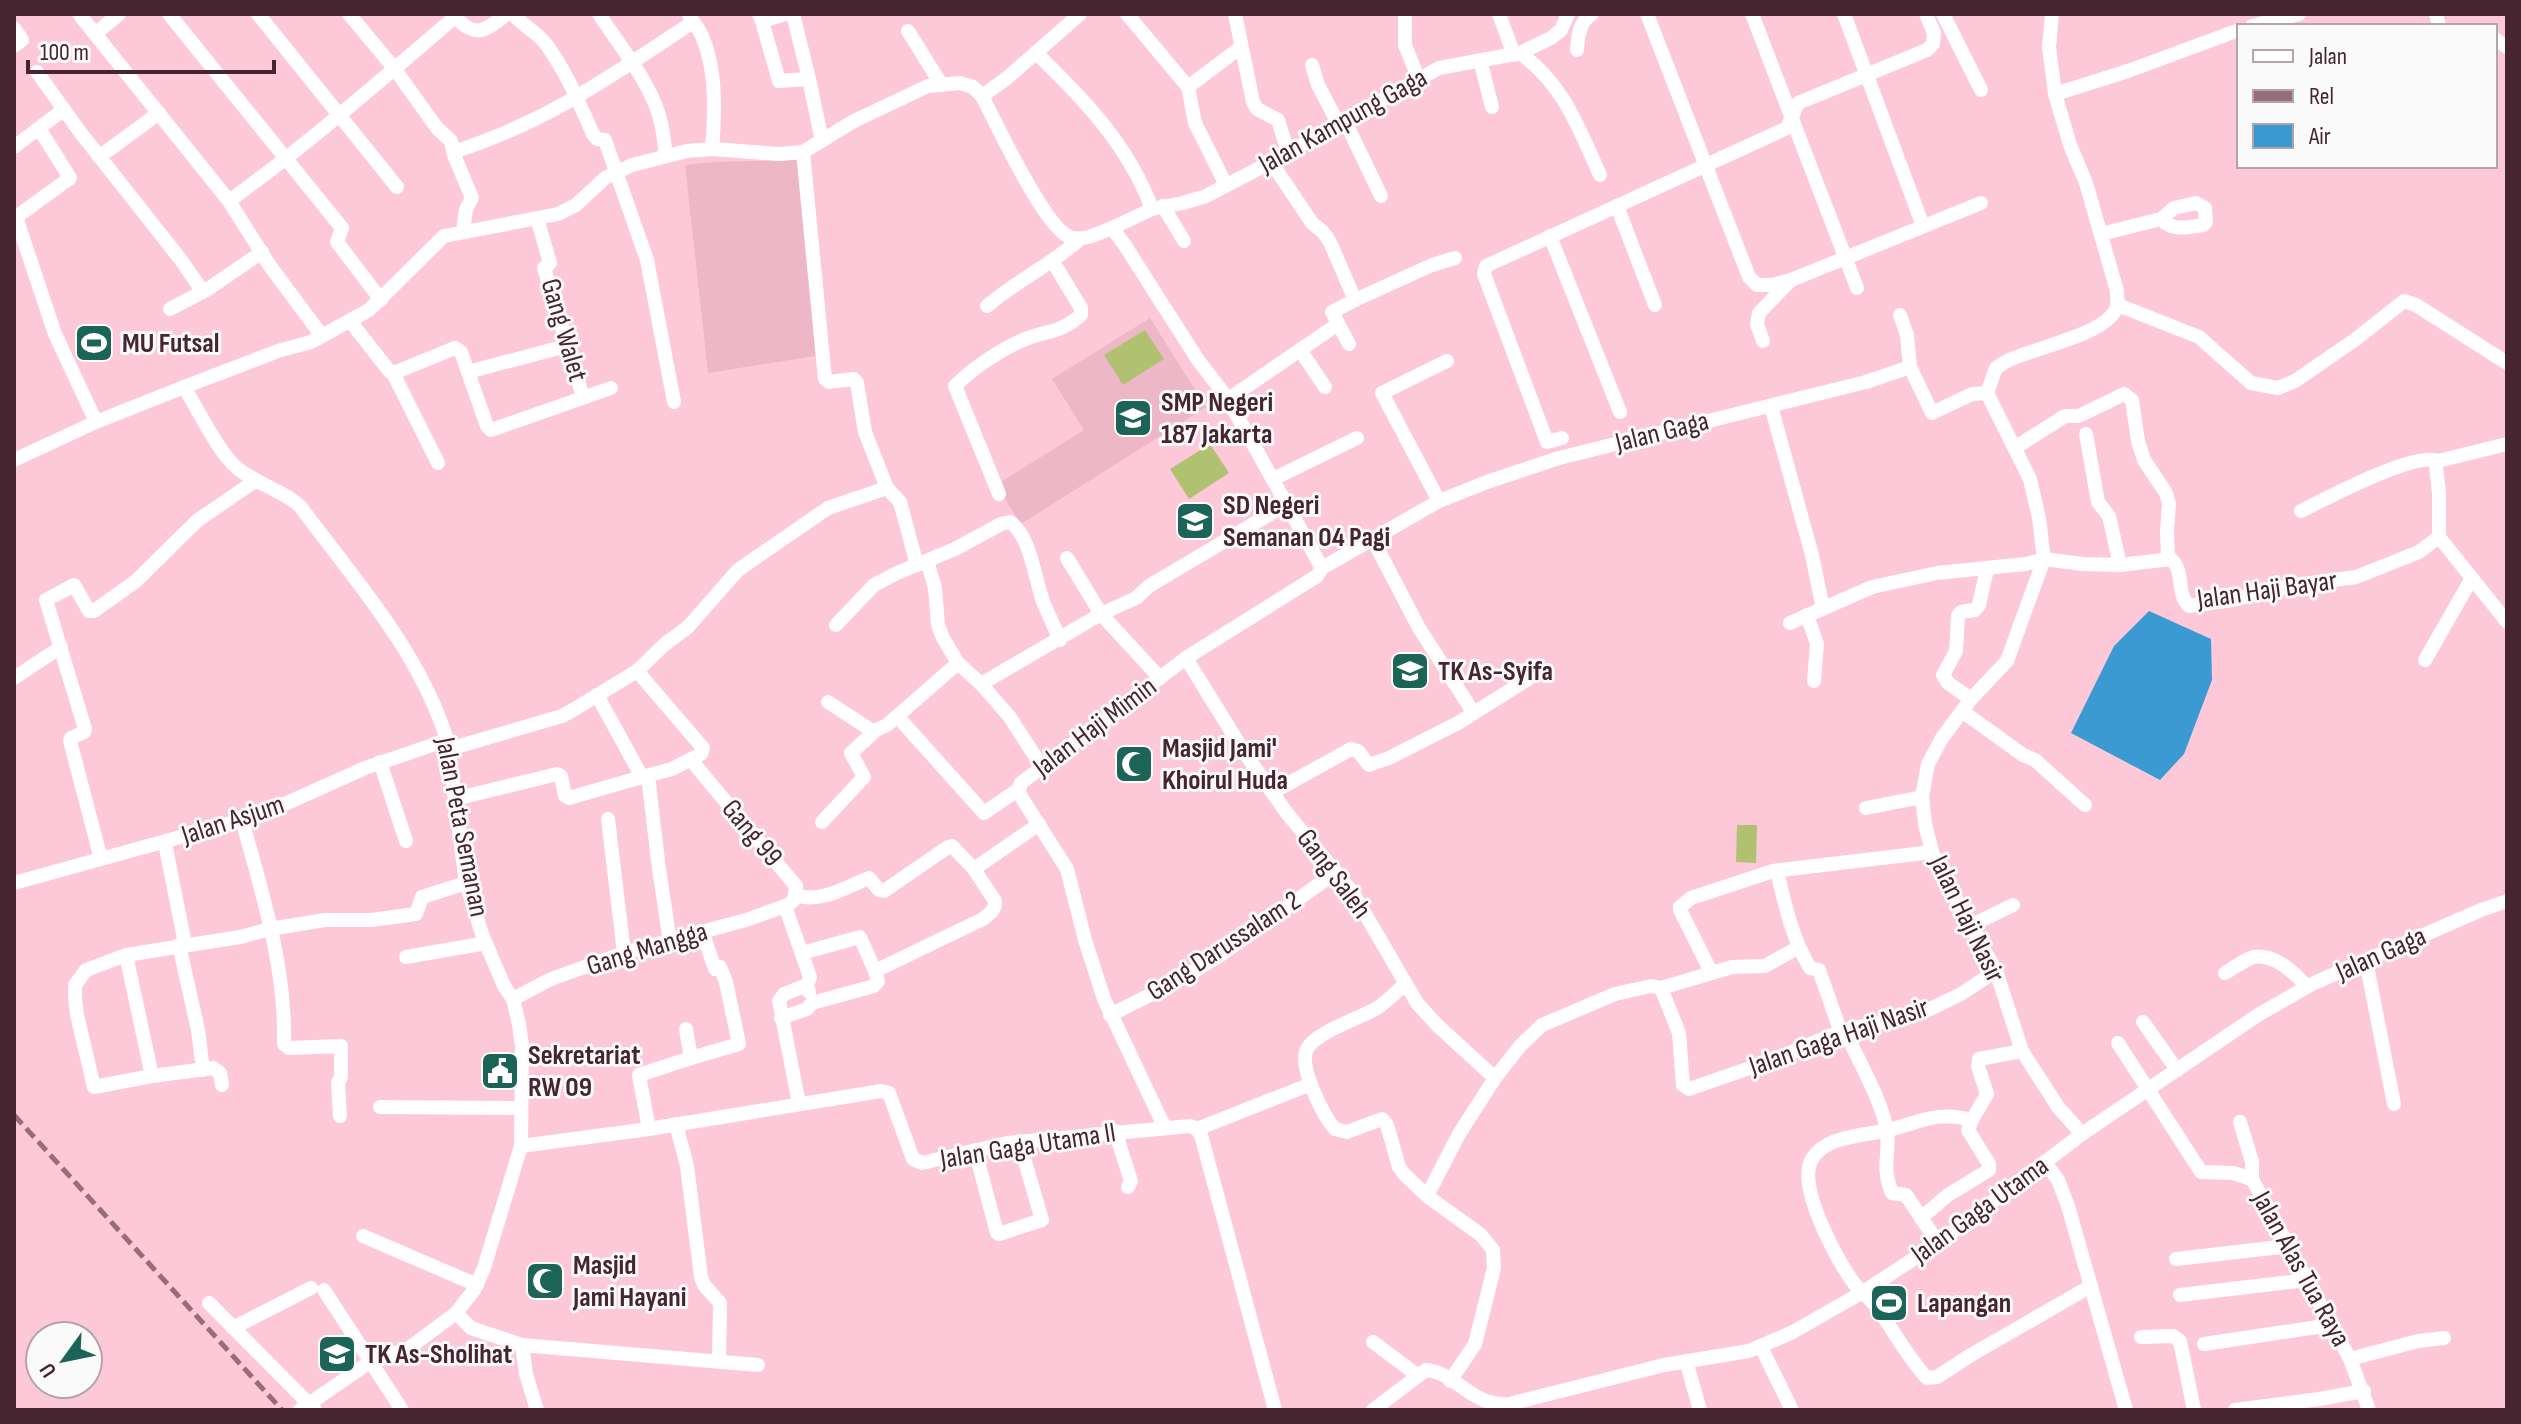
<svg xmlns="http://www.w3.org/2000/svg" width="2521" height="1424" font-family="'Sofia Sans Condensed',sans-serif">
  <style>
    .built { fill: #eeb7c7 }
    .green { fill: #b0c271 }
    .water { fill: #3c9ad2 }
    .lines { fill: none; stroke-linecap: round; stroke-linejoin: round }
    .street { stroke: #fff; stroke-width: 14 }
    .rail { stroke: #976d7a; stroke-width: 5; stroke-dasharray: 12 6; stroke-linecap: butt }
    .labels { text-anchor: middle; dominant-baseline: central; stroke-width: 6; stroke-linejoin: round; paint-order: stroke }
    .street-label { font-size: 28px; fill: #462530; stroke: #fafafa }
    .poi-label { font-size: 28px; font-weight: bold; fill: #462530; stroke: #fafafa; text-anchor: start }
  </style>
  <rect width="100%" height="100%" fill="#fdc8d8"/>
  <g class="built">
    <path d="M800,160L821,355L708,373L685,165L714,162Z"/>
    <path d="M1150,318L1206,407L1021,524L996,485L1084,430L1052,379Z"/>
  </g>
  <g class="green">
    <path d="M1145,330L1164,359L1123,385L1104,355Z"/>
    <path d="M1210,444L1229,473L1189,499L1170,469Z"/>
    <path d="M1737,825H1757L1756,863L1736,862Z"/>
    <path d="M1889,1286L1905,1309L1889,1321L1872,1297Z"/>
  </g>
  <path class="water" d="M2149,611L2211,639L2212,680L2184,754L2160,780L2071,733L2114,646Z"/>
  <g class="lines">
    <g class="street">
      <path d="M79,14L229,201L270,266L322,336"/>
      <path d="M169,14L342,228L337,242L381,300"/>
      <path d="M258,14L397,187"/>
      <path d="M349,14L394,68L437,128L451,141L454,155L472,198L466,209L463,232"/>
      <path d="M513,14C523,26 537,32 546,44C566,71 579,103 593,134L597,139L605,140L647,260L674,402"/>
      <path d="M599,14C619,45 646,77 658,112C663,126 664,141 666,156"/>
      <path d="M759,14L762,21L785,14"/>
      <path d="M793,14L809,79"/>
      <path d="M1127,14L1188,87L1195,123L1226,185"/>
      <path d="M1235,14L1253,102L1257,109L1278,120L1288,152"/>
      <path d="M1405,14V45L1419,80"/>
      <path d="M1499,14L1514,55"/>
      <path d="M1647,14L1749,277L1757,285H1772L1791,280L1981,203"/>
      <path d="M1752,14L1857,288"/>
      <path d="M1844,14L1923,226"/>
      <path d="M1943,14L1981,90"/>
      <path d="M2436,14L2439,26"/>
      <path d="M689,15C693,22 699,29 702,36C717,70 715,114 712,149"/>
      <path d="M762,21L779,81L809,79L822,141"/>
      <path d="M2252,26L2299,14"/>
      <path d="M14,28L22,40L14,46"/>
      <path d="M908,31L941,84"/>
      <path d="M95,34L119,14"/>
      <path d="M2495,39L2507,47"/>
      <path d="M1577,50C1578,36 1579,22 1592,14"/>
      <path d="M1036,53C1084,99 1129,146 1152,209"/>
      <path d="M1520,53C1564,85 1578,127 1600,175"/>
      <path d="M1480,60L1492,107"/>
      <path d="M1312,65L1318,85L1339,125"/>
      <path d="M37,72L80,132L181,260L203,292"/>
      <path d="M1188,87L1241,47"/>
      <path d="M2055,94L2128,71L2239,30"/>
      <path d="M982,96L1007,78L1080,14"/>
      <path d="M1345,121L1381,196"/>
      <path d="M40,130L70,178L19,215L17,220L55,334L96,422"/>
      <path d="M14,147L63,110"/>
      <path d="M453,152C546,123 613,75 693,22"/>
      <path d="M803,152L825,379L829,382L854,379L857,383L865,432L887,488L900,502L917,565"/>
      <path d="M99,157L159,113"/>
      <path d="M1271,162L1312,223L1323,232L1330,242L1355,300L1332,312L1349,344"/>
      <path d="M229,201C308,144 381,80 455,17C476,39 485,31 507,14"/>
      <path d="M1163,206L1184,241"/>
      <path d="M1617,206L1655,305"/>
      <path d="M537,218L550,263L544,268L583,397"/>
      <path d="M1112,228L1152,209L1183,203L1206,196L1271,162L1439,68L1520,53L1551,38L1561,30L1568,14"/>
      <path d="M2101,234L2161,219C2173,232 2187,227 2203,225L2206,222L2205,208L2196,203L2174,208L2161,219"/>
      <path d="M1550,236L1620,412"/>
      <path d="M1355,300L1432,265L1455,258"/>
      <path d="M2118,305L2199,337L2251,383L2278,388L2295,381L2356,339L2404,301L2416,305L2507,363"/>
      <path d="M987,306C1016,281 1051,265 1080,239"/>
      <path d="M170,309L208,289L262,252"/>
      <path d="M1900,315L1907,335L1910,367"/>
      <path d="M350,321L390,372H396L455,348L461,352L468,372L566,346"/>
      <path d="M1763,341L1757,324L1759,313L1791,280"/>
      <path d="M1300,350L1325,387"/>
      <path d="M468,372L487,426L491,430L611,388"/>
      <path d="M393,373L438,463"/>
      <path d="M184,387C198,409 217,450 236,467C255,484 281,489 300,506C354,579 420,652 447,740L466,883L482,934L504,986L513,999L519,1024L522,1046L521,1146L484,1268L474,1290L456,1313L409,1348L367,1364L300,1410"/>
      <path d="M1987,393L2030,479L2039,518L2044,559L2007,661L1971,699L1942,738L1928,764L1922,797L1925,824L1932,852L1942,874L1996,971L2022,1051L2058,1107L2082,1134"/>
      <path d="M1987,393L1996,368L2005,362C2031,349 2096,336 2112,315C2119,308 2117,300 2117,291L2086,183L2070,145L2055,94L2049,47L2052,14"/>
      <path d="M1227,400L1338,324"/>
      <path d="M1771,406L1812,555L1823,609"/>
      <path d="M2086,434L2098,502L2109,516L2120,565"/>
      <path d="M1562,438L1547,442L1484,274L1486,266L1787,128L1798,103L1927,50L1933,44L1934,33L1926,14"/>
      <path d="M2016,447L2065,416H2079L2124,394L2132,400L2138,441L2144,460L2166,493L2169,504L2167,532L2168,558"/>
      <path d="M14,460L96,422L184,387L278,351L311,342L369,310L444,236L558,214L576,205L605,178L632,165L687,151L712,149L779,154L803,152L854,121L928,86L960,83L973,87L982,96C996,123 1045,229 1070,237C1084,242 1098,233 1112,228L1124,244L1198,360L1222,391L1243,426L1322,568"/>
      <path d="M1273,479L1357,438"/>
      <path d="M999,494L955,386C973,368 1000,350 1023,340C1047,330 1059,334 1081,315V308L1053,262"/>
      <path d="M1439,501L1382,393L1447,361"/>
      <path d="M2301,511C2325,499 2415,451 2438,461"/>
      <path d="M2439,537L2507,622"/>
      <path d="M1372,538L1419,628L1473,712"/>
      <path d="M1067,558L1101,614L1136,598L1149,586L1287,504"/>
      <path d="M927,561L935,588L938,625L943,638L958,663L981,684"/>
      <path d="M1807,615L1817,644L1814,681"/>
      <path d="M1790,623L1872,587L1937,573L2026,564L2044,559L2082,564L2120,565L2171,559C2185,571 2176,595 2189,606L2232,600L2290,586L2356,577L2419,552L2439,537V493L2436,466L2438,461L2507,444"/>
      <path d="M836,625L874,585L897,573L955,549L1001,524L1010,522C1031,536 1035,581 1044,604C1049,616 1055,628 1060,640"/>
      <path d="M1186,658L1244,752L1286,812L1353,893L1417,1003L1437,1025L1495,1078L1459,1134L1427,1196"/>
      <path d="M2425,660L2472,578"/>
      <path d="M14,678L61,647"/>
      <path d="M597,695L642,777L672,769L701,754L703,748L637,671"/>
      <path d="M1971,699L1948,683L1943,675L1956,651L1958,616L1961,612L1975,610L1979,605L1987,569"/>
      <path d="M828,702L871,730H876L887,725L958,663"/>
      <path d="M1962,711L2023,755L2035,760L2085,805"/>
      <path d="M897,716L984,813L1019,789"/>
      <path d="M449,749L562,716L573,710L637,671L665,644L688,627L738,570L828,508L887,488"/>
      <path d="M380,762L406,841"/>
      <path d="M1042,767L1009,716L981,684L1101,614L1160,678"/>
      <path d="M648,776L659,869L670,942"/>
      <path d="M1273,792L1351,749L1358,751L1369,765L1389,758L1458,723L1528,679"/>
      <path d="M455,799L557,774L561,776L565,796L569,798L642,777"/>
      <path d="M1866,808L1922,797"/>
      <path d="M608,819L624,953"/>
      <path d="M242,820C262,892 286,968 284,1044L289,1048L341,1046V1077L338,1083L340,1116"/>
      <path d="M822,822L864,777L851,753L876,730"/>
      <path d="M165,843L185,944"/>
      <path d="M101,859L70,741L71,738L84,732L85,729L46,600L74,585L89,611H94L136,581L198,520L255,481"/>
      <path d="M1777,871C1785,905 1792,938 1810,968L1819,970L1839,1027L1846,1033C1858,1060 1883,1103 1887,1131C1890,1155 1881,1167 1892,1193L1906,1195L1938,1243"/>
      <path d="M14,883L242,820L287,803L365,768L447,740"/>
      <path d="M796,895C820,904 846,887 869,878L879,890L884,891L948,847L952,846L974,869"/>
      <path d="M785,906L810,977L807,985L809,992"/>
      <path d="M1972,925L2013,905"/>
      <path d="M179,945L198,1030L203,1070"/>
      <path d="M802,953L860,937L875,971L983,919C989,914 996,910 995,901L974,869L1039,824"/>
      <path d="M126,955L152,1076"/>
      <path d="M406,957L486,943"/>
      <path d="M2366,961L2394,1104"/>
      <path d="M1711,972L1680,910V907L1691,898L1773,871L1932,852"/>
      <path d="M2225,973C2234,968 2244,960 2253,957C2274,953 2295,973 2307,987"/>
      <path d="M1405,984C1396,992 1387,1002 1377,1008C1359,1019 1317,1031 1307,1049C1298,1066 1323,1116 1335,1129L1347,1132L1382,1119L1387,1125L1399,1167L1404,1174L1427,1196L1481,1235L1493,1250L1494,1268L1475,1344L1450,1381"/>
      <path d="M1661,988L1679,1033L1683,1085L1689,1089L1773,1060L1844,1030L1899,1019L1930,1009L1961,994L1996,971"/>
      <path d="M513,999L551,979L624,953L746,920L788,905L794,900L796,886L691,760"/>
      <path d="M1110,1015L1176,982L1222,954L1336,872"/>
      <path d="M781,1018L807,1009L812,1003L874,986L878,981L875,971"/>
      <path d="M2143,1022L2177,1070"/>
      <path d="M2118,1043L2201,1172L2233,1173L2252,1179L2350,1359L2369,1410"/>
      <path d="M2022,1051L1979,1059L1978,1066L1987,1094L1972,1120C1931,1109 1916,1126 1878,1132C1857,1136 1824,1138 1812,1159C1796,1186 1837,1259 1853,1282C1860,1292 1871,1298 1878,1309C1894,1331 1908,1358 1927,1378L1937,1377L1971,1355L2091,1286"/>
      <path d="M691,1058L739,1044L726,982L720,967L715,969L702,931"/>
      <path d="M1495,1078L1520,1046L1542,1025L1615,994L1651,986L1661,988L1732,967L1765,966L1799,947"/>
      <path d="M222,1085L220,1073L213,1068L152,1076L94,1087L77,1015L75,998V985L86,970L126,955L240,937L270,929L325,920H371L416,914L422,897L466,883"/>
      <path d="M799,1104L779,1001L784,994L807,985"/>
      <path d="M380,1107L521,1108"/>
      <path d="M2240,1122L2252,1162V1179"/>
      <path d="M676,1124L687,1166L701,1277L704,1285L720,1303L719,1362"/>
      <path d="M1164,1126L1104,999L1085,940L1067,869L1020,795L1019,789L1021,783L1186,658L1317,576L1322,568L1439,501L1487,482L1559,458L1866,382L1910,367L1932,413L1972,394L1987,393"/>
      <path d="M649,1129L639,1075L691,1058L686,1029"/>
      <path d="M1197,1129L1311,1084"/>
      <path d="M1115,1131L1131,1181L1128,1187"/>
      <path d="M521,1146L649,1129L881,1091L889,1093L913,1159L922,1163L1007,1143L1190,1126L1197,1129L1201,1135L1275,1410"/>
      <path d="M975,1150L997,1233L999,1234L1042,1220L1019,1141"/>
      <path d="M2045,1162L2058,1180L2068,1206L2126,1410"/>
      <path d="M1921,1218L1948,1195L1989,1170V1164L1968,1130L1972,1120"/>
      <path d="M363,1236L477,1285"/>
      <path d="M2176,1259L2289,1246"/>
      <path d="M324,1290L402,1410"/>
      <path d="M2180,1295L2307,1280"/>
      <path d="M209,1303L315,1410"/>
      <path d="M456,1313L471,1328L522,1345L758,1365"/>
      <path d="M233,1328L311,1288"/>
      <path d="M2141,1337L2173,1336L2180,1341L2194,1410"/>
      <path d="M1373,1342L1417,1375"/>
      <path d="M2204,1344L2331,1325"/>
      <path d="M522,1345L526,1374L537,1410"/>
      <path d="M1761,1347L1792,1410"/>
      <path d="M2350,1359L2418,1341L2444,1338"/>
      <path d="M1686,1361L1700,1410"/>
      <path d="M1373,1410L1426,1370C1456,1372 1471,1407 1509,1404L1664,1365L1749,1351L1791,1333L1863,1292L1938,1243L2082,1134L2258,1015L2312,984L2481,910L2507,901"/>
      <path d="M2235,1410L2319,1399L2364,1391"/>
    </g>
    <path class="rail" d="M14,1115L282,1410"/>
  </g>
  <defs>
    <g id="stadium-square" transform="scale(2)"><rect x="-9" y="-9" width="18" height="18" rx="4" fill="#1d6458" stroke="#fafafa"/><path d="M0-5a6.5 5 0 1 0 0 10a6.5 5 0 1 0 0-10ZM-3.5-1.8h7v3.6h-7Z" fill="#fff"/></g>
    <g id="school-square" transform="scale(2)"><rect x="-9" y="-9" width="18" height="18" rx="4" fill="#1d6458" stroke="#fafafa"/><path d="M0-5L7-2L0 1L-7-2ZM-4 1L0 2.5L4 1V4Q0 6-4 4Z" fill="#fff"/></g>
    <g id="mosque-square" transform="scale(2)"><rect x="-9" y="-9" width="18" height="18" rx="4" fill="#1d6458" stroke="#fafafa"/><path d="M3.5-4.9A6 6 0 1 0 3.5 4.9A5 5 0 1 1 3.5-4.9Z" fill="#fff"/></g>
    <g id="civic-square" transform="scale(2)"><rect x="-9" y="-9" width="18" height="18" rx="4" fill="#1d6458" stroke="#fafafa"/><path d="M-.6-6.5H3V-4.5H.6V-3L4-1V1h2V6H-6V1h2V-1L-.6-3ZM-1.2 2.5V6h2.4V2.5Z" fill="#fff"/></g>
  </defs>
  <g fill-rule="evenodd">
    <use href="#stadium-square" x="94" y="343"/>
    <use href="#school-square" x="1133" y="418"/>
    <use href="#school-square" x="1195" y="521"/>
    <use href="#school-square" x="1410" y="671"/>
    <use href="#mosque-square" x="1134" y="764"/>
    <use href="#civic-square" x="500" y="1071"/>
    <use href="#mosque-square" x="545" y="1281"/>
    <use href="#stadium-square" x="1889" y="1303"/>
    <use href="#school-square" x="337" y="1354"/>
  </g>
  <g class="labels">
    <g class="street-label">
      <text transform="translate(1343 121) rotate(-29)">Jalan Kampung Gaga</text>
      <text transform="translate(564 330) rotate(74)">Gang Walet</text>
      <text transform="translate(1662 432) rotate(-14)">Jalan Gaga</text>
      <text transform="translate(2267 590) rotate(-8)">Jalan Haji Bayar</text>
      <text transform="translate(1095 727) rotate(-37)">Jalan Haji Mimin</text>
      <text transform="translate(233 820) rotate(-18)">Jalan Asjum</text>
      <text transform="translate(462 827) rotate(79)">Jalan Peta Semanan</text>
      <text transform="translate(752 833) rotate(50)">Gang 99</text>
      <text transform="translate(1334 874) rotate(53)">Gang Saleh</text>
      <text transform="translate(1967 919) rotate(64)">Jalan Haji Nasir</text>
      <text transform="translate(1224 946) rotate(-33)">Gang Darussalam 2</text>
      <text transform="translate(647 949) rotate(-17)">Gang Mangga</text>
      <text transform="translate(2381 954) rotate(-24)">Jalan Gaga</text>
      <text transform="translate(1839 1037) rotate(-19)">Jalan Gaga Haji Nasir</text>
      <text transform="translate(1028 1146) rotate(-9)">Jalan Gaga Utama II</text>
      <text transform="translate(1980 1210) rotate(-36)">Jalan Gaga Utama</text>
      <text transform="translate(2301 1269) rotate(61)">Jalan Alas Tua Raya</text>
    </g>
    <g class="poi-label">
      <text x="122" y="343">MU Futsal</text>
      <text x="1161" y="402">SMP Negeri<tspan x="1161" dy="32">187 Jakarta</tspan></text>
      <text x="1223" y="505">SD Negeri<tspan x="1223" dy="32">Semanan 04 Pagi</tspan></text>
      <text x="1438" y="671">TK As-Syifa</text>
      <text x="1162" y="748">Masjid Jami'<tspan x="1162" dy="32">Khoirul Huda</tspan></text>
      <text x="528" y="1055">Sekretariat<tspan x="528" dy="32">RW 09</tspan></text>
      <text x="573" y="1265">Masjid<tspan x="573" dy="32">Jami Hayani</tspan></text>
      <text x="1917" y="1303">Lapangan</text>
      <text x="365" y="1354">TK As-Sholihat</text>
    </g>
  </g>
  <rect width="2521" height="1424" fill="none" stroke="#462530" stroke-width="32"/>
  <rect x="2237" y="24" width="260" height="144" fill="#fafafa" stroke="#b2a5a9" stroke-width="2"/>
  <rect x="2253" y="50" width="40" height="12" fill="#ffffff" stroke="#b2a5a9" stroke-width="2"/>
  <text x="2309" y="64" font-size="24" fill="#462530">Jalan</text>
  <rect x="2253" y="90" width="40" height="12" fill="#976d7a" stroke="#b2a5a9" stroke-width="2"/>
  <text x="2309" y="104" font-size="24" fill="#462530">Rel</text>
  <rect x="2253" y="124" width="40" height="24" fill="#3c9ad2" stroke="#b2a5a9" stroke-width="2"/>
  <text x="2309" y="144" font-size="24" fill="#462530">Air</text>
  <g transform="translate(64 1360) rotate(237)"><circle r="38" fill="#fafafa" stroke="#b2a5a9" stroke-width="2"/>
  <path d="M0-6L14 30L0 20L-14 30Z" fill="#1d6458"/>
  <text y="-12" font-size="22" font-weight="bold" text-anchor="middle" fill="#462530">U</text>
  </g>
  <path d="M28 60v12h246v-12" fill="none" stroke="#462530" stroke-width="4"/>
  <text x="40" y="60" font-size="24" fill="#462530" stroke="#fafafa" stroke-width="6" paint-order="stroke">100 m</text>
</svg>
